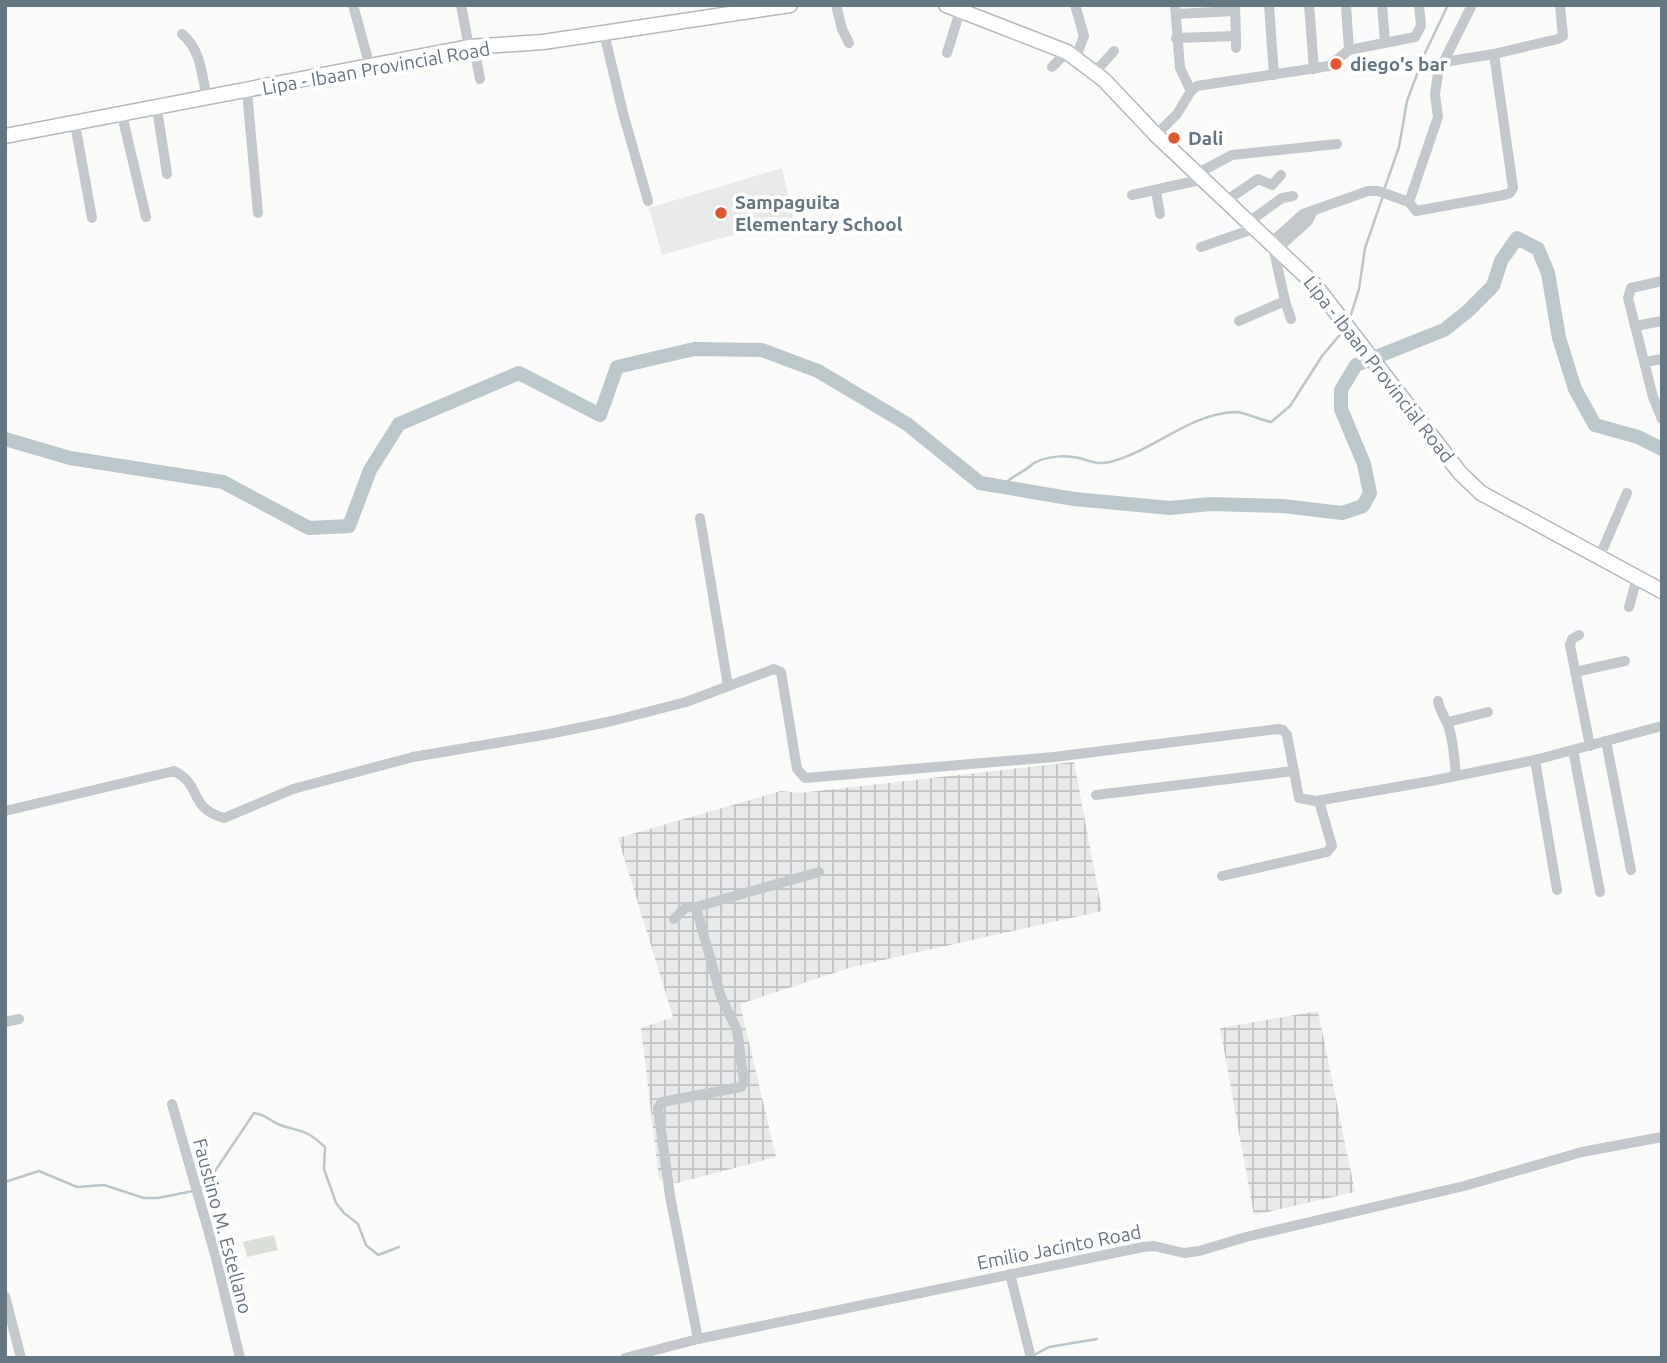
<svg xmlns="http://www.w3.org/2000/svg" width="1667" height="1363" font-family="Ubuntu,sans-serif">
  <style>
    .built { fill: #e8e9e9 }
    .industrial { fill: url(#industrial-grid) }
    .garden { fill: #dadfd7 }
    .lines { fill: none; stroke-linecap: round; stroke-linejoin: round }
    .stream { stroke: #bbc7cb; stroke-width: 2.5 }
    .river { stroke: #bbc7cb; stroke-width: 14 }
    .secondary-casing { stroke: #b3babf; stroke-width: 17 }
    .street { stroke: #c3c8cc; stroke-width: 10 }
    .secondary { stroke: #fff; stroke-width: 14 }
    .poi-dot { fill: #e4572e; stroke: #fff; stroke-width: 2.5 }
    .labels { text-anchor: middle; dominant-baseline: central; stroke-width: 7; stroke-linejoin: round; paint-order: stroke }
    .poi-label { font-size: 19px; font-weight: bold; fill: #657683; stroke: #fff; text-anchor: start }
    .street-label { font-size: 19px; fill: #657683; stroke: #fff }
  </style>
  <defs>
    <pattern id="industrial-grid" width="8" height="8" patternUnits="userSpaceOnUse" patternTransform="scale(1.75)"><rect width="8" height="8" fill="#e8e9e9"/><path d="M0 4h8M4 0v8" fill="none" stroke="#c0c1c2"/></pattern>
  </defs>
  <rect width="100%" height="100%" fill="#fafaf8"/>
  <path class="built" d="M782,168L793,218L662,255L649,208Z"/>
  <g class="industrial">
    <path d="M1074,762L1102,911L852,967L740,1004L776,1157L677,1183L659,1179L641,1028L673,1017L618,838L781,791L800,793Z"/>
    <path d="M1318,1011L1355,1192L1254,1215L1220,1028Z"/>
  </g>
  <path class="garden" d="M274,1235L278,1250L247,1257L243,1242Z"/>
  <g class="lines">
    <g class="stream">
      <path d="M1384,190L1399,147L1407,101L1425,53L1448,5"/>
      <path d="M1349,321L1359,289L1365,248L1383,196"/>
      <path d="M1002,487C1009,478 1014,477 1023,471C1028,469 1031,464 1036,462C1048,456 1066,455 1079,458C1091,461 1097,465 1110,462C1154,451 1188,414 1235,412C1245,412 1260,420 1271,422L1290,406L1322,356L1344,330"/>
      <path d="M5,1182L39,1171L77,1187L104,1185L144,1198H158L193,1191"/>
      <path d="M199,1189L209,1180L254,1113C265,1114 270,1121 280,1125C304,1133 304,1128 325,1147L324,1169L336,1203L344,1213L358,1224L366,1245L378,1255L399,1247"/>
      <path d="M1034,1355L1049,1347L1097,1339"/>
    </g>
    <path class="river" d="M5,439L70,458L223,482L309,528L349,526L370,470L399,424L519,373L600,415L617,367L694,349L762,350L818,371L907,424L980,483L1074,499L1170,508L1210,504L1283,506L1342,513L1363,506L1370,493L1364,464L1341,409V390L1356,365L1444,330L1468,311L1493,286L1501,261L1517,238L1538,249L1548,273L1559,338L1575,389L1595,425L1638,437L1662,449"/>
    <g class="secondary-casing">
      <g id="secondary">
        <path d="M946,5L1067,52L1104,80L1156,135L1315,285L1460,473L1481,493L1662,591"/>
        <path d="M5,136L469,47L543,42L790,5"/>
      </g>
    </g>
    <g class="street">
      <path d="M353,5L370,67"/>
      <path d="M461,5L469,47"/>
      <path d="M836,5L842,29L849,43"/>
      <path d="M1075,5L1084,36L1076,57"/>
      <path d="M1175,5L1180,68L1191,91"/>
      <path d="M1269,5L1274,75"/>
      <path d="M1309,5L1314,69"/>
      <path d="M1346,5L1349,50"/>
      <path d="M1382,5L1385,42"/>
      <path d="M1472,5L1438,73L1435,94L1438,117L1409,202L1416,211L1504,195L1510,193L1513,188L1494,54"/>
      <path d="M1176,14L1235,11"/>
      <path d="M604,33L623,113L648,201"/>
      <path d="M182,34C201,49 202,76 207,99"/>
      <path d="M1236,36V48"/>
      <path d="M1176,38L1236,36L1235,5"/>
      <path d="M474,47L480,79"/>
      <path d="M947,53L960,11"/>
      <path d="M1444,62L1494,54L1558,39L1563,36L1560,5"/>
      <path d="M1052,67L1067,52"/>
      <path d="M1095,72L1114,51"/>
      <path d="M247,91L258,213"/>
      <path d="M157,109L167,174"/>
      <path d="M122,115L146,217"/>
      <path d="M75,124L92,218"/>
      <path d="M1156,135L1177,114L1191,91L1197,86L1329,66L1349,50L1415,37L1421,26L1419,5"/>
      <path d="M1198,173L1232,155L1337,144"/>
      <path d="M1156,191L1160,214"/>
      <path d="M1132,195L1204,179"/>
      <path d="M1227,200L1258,179L1272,185L1281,175"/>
      <path d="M1250,221L1282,198L1293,196"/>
      <path d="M1201,247L1256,228"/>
      <path d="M1278,248L1308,221L1313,211"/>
      <path d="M1662,281L1631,288L1628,298L1653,397L1662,419"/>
      <path d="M1285,301L1291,319"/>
      <path d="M1239,321L1285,301L1272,242L1303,214L1368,191H1378L1409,202"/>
      <path d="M1635,326L1662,321"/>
      <path d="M1645,362L1662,359"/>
      <path d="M700,518L728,686"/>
      <path d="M1599,558L1627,493"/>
      <path d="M1629,607L1637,578"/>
      <path d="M1579,635L1572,639L1570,645L1590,746"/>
      <path d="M1575,672L1625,661"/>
      <path d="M1438,701C1440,713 1446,717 1449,728C1454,743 1454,759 1456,775"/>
      <path d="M1448,722L1488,712"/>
      <path d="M1606,741L1631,870"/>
      <path d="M1573,750L1600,892"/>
      <path d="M1535,760L1557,890"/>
      <path d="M1096,795L1294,771"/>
      <path d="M5,811L174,771C203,785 187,807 224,818L293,789L413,757L549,734L612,721L686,702L774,669L781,672L797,769L805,778L1054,757L1278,729L1283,730L1287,735L1299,798L1316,801L1431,781L1535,760L1662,726"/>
      <path d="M1222,876L1327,852L1332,846L1319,801"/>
      <path d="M674,919L686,907H696"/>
      <path d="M5,1022L19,1019"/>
      <path d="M172,1104L215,1254L240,1358"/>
      <path d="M1010,1274L1031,1358"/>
      <path d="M5,1296L21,1358"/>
      <path d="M698,1339L670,1196L658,1108L662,1102L741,1087L744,1082L737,1030L721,997L696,907L819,872"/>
      <path d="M625,1358L698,1339L1143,1247L1154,1246L1184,1253L1199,1251L1246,1237L1464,1186L1582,1152L1662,1137"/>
    </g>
    <use href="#secondary" class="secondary"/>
  </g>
  <g class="poi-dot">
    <circle cx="1336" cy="64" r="7"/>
    <circle cx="1174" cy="138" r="7"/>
    <circle cx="721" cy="213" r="7"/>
  </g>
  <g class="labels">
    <g class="poi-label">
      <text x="1350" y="64">diego's bar</text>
      <text x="1188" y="138">Dali</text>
      <text x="735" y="202">Sampaguita<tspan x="735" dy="22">Elementary School</tspan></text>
    </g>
    <g class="street-label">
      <text transform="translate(376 68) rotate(-10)">Lipa - Ibaan Provincial Road</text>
      <text transform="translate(1379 369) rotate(52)">Lipa - Ibaan Provincial Road</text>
      <text transform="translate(223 1226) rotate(75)">Faustino M. Estellano</text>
      <text transform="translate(1059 1247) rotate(-11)">Emilio Jacinto Road</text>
    </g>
  </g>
  <rect width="1667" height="1363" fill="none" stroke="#657683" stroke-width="14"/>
</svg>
